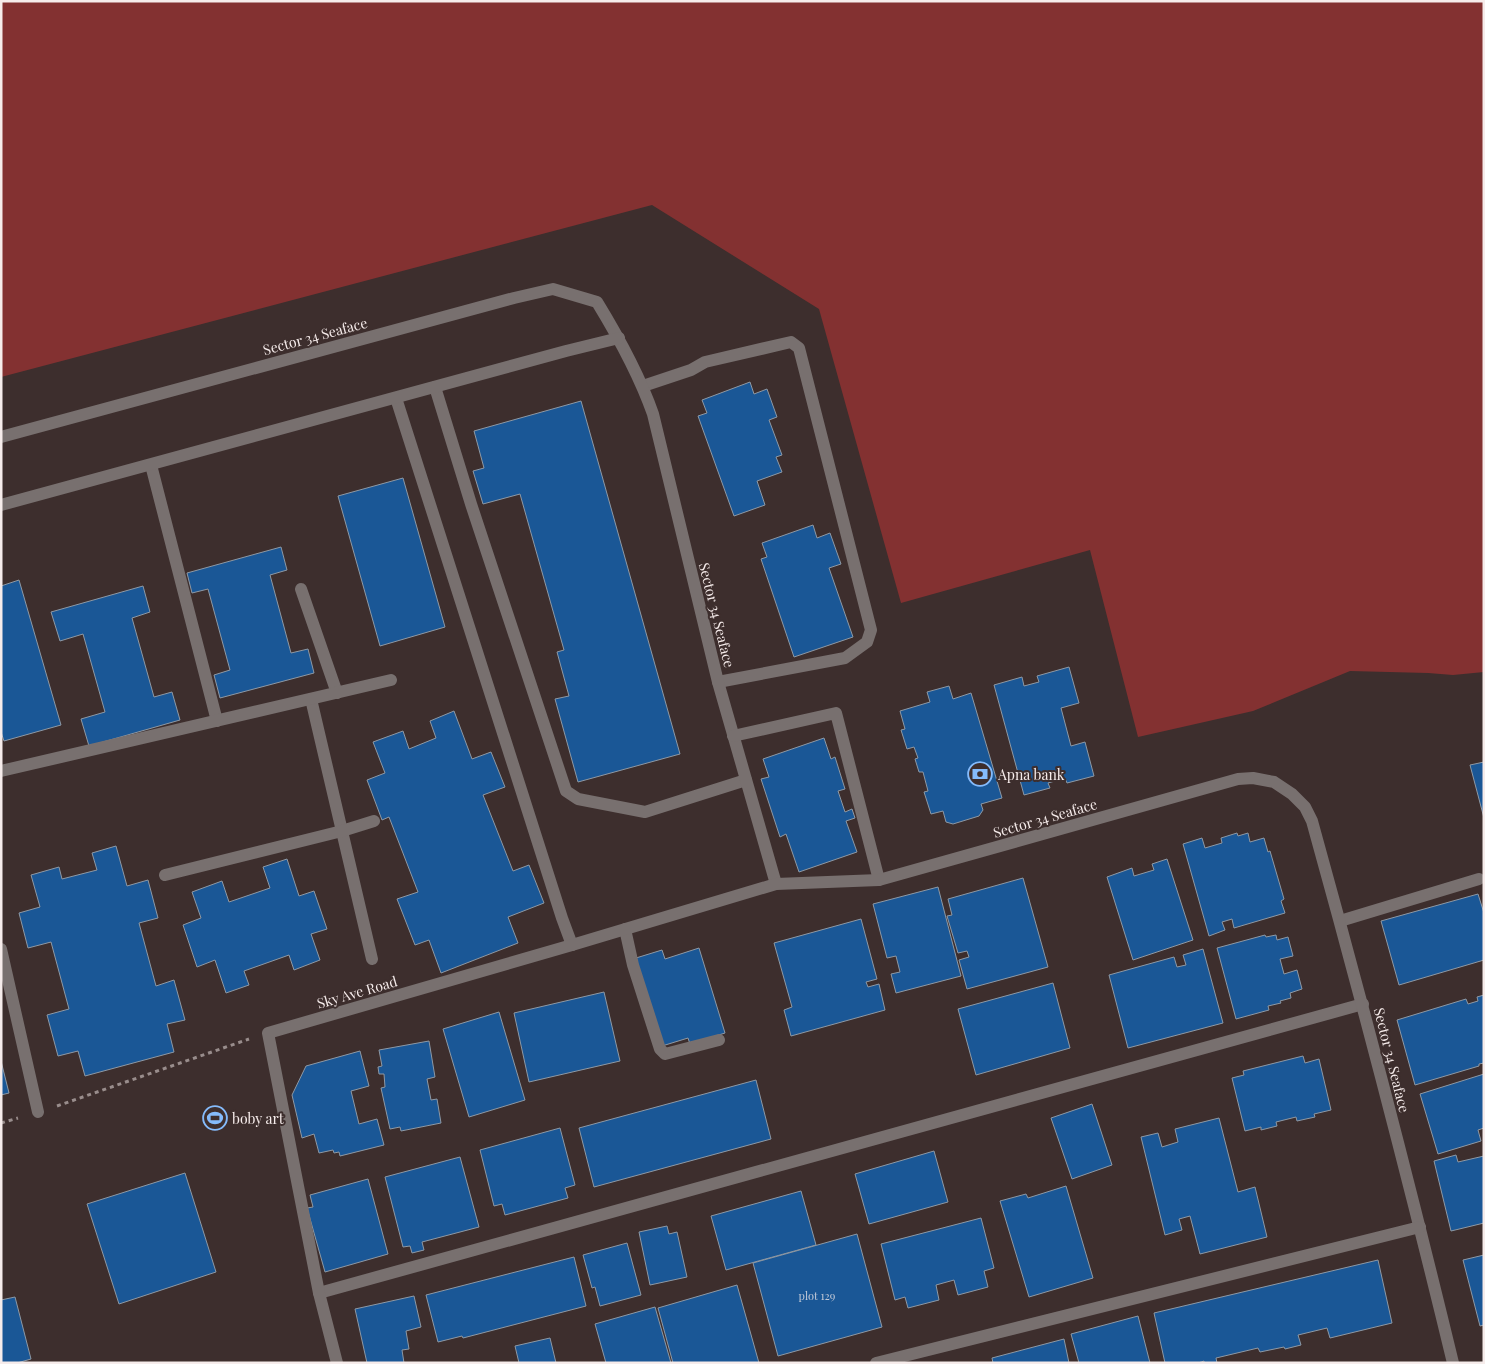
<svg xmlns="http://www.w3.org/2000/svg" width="1485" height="1364" font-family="'Playfair Display',serif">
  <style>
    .green { fill: #833131 }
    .building { fill: #1a5796; stroke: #8e99a5 }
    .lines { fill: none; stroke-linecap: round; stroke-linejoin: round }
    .path { stroke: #998d8c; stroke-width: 3; stroke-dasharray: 4 4; stroke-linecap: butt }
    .minor { stroke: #78706f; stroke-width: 12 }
    .labels { text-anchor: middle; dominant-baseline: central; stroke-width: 4; stroke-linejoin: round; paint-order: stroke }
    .number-label { font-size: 11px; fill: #bfc7d6 }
    .street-label { font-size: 14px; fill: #f6eceb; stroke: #3d2e2d }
    .poi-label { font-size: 14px; fill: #f6eceb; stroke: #3d2e2d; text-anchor: start }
  </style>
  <rect width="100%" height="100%" fill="#3d2e2d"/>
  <path class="green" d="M1,1H1484V672L1453,675L1428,673L1350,671L1253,711L1138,737L1090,550L901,603L819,309L652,205L1,377Z"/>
  <g class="building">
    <path d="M750,382L754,394L767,389L777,417L769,420L782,455L776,457L782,472L757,481L765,505L734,516L698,416L707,413L702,400Z"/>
    <path d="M581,401L680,754L578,782L555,699L569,696L557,652L564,650L520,494L483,504L473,471L484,468L474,431Z"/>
    <path d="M403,478L445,627L380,646L338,496Z"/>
    <path d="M813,525L817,538L830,533L841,564L829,568L853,637L794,657L761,559L767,557L762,543Z"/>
    <path d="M281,547L287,570L270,575L291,653L308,649L314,673L220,698L214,675L230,670L208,589L192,593L187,573Z"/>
    <path d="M19,580L61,725L4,741L1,732V586Z"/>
    <path d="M143,586L150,612L132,618L154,697L172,692L180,720L89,746L81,719L105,712L83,634L60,641L51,612Z"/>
    <path d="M1069,667L1079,703L1061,708L1071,746L1085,742L1094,776L1067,783L1065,778L1048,783L1050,788L1024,795L994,685L1022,677L1024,686L1039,682L1037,676Z"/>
    <path d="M949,686L953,699L971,693L1002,798L981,804L983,810L979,816L953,824L946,822L943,811L931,814L924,792L928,791L923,772H919L915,759L918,758L914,747L907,749L901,730L905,729L900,711L930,702L927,692Z"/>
    <path d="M454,711L472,759L491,752L505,787L483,795L513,871L529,865L544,903L508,917L518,943L441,973L429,940L415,945L397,899L418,892L389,817L382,820L367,780L385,773L373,742L403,731L409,749L436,738L430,721Z"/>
    <path d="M824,738L831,759L835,757L845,789L838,791L845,812L852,809L855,818L846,821L857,852L799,872L786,834L780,837L761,779L769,777L763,759Z"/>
    <path d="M1484,762V818L1470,765Z"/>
    <path d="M1237,833L1238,836L1248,833L1250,842L1264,838L1268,852L1270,851L1284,899L1281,901L1285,913L1234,928L1232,919L1222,922L1225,930L1209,936L1183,844L1202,838L1205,848L1222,843L1221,838Z"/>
    <path d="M116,846L127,886L148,880L158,918L139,923L156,986L174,980L185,1020L167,1024L174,1052L85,1076L78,1051L58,1056L47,1015L69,1009L51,942L28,948L19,913L40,907L31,875L59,867L62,879L97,870L92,853Z"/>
    <path d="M287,859L299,896L314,891L327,929L311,934L320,960L294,970L289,955L244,971L249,985L226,993L215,960L197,967L183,925L201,918L192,892L222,881L229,902L270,888L263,867Z"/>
    <path d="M1167,859L1193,940L1133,960L1107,877L1132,868L1134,876L1154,870L1152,864Z"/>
    <path d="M1023,878L1048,967L967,989L959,960L969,957L967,951L958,953L947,916L952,915L948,899Z"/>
    <path d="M938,887L961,976L896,993L891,974L900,972L896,956L887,958L873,904Z"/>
    <path d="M1478,894L1484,913V960L1399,985L1381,921Z"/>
    <path d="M861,919L877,979L866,982L868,987L879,984L885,1010L791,1036L784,1010L792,1007L774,943Z"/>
    <path d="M1265,935L1266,937L1276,935L1277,940L1288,937L1293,956L1280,959L1284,974L1297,970L1302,989L1290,993L1291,998L1280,1001L1281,1003L1268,1006L1269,1010L1236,1019L1217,948Z"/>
    <path d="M699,948L725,1033L690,1044L688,1038L662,1046L636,958L662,950L665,959Z"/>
    <path d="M1203,949L1223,1023L1128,1048L1109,975L1174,957L1177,967L1186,965L1183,955Z"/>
    <path d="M1053,983L1070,1048L976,1075L958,1009Z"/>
    <path d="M604,992L620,1061L529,1082L514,1013Z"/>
    <path d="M1484,995V1063L1479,1064V1066L1415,1085L1397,1020L1466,999L1468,1004L1478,1001L1477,997Z"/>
    <path d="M499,1012L525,1100L469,1117L443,1029Z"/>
    <path d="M429,1041L435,1077L427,1079L431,1100L437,1099L441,1123L401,1131L400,1127L390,1129L381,1088L385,1087L384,1074H379L378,1067L382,1066L379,1050Z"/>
    <path d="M360,1051L369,1086L351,1091L359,1124L377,1119L384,1145L340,1156L339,1152L334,1153L333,1150L319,1153L314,1134L302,1138L292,1095L306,1066Z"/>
    <path d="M1303,1056L1305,1063L1319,1059L1331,1110L1314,1114L1315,1117L1297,1121L1296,1117L1276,1122L1277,1126L1261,1130V1127L1245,1131L1232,1078L1244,1075L1243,1071Z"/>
    <path d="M1,1061L9,1093L1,1095Z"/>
    <path d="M1484,1074V1128L1478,1130L1481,1141L1438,1154L1420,1094Z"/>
    <path d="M756,1080L771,1139L594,1187L579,1128Z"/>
    <path d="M1092,1104L1112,1165L1072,1179L1051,1118Z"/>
    <path d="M1219,1118L1238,1192L1255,1187L1267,1237L1200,1254L1190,1216L1179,1219L1182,1230L1165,1235L1141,1137L1158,1133L1162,1147L1178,1142L1175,1129Z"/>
    <path d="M560,1128L575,1185L565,1188L568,1198L505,1215L502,1204L494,1206L480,1150Z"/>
    <path d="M934,1151L948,1202L869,1224L855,1174Z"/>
    <path d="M1456,1155L1458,1162L1484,1156V1223L1451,1231L1434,1161Z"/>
    <path d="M460,1157L479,1227L422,1242L424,1250L412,1253L410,1246L403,1247L385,1177Z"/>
    <path d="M185,1173L216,1272L119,1304L87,1204Z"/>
    <path d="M368,1179L388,1254L325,1272L307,1208L313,1207L310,1195Z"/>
    <path d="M1066,1186L1093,1278L1029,1297L1000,1201L1026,1194L1028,1198Z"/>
    <path d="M801,1191L816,1245L726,1270L711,1216Z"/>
    <path d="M981,1218L994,1268L984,1271L988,1287L958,1295L954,1280L936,1285L939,1300L908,1308L905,1297L895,1300L881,1244Z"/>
    <path d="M667,1226L669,1234L677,1232L687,1277L650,1285L639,1232Z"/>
    <path d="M857,1234L882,1327L778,1356L753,1263Z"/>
    <path d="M627,1243L641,1295L600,1306L595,1287L592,1288L583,1255Z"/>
    <path d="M1484,1255V1325L1480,1326L1463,1260Z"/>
    <path d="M574,1257L586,1306L463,1338L462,1336L438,1342L426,1295Z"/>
    <path d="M1378,1260L1392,1323L1330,1338L1327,1328L1298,1335L1301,1345L1285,1349L1284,1347L1260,1352L1258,1348L1216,1358L1217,1363H1204V1361L1198,1363H1165L1154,1313Z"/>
    <path d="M737,1285L759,1363H673L658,1308Z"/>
    <path d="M414,1296L421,1327L406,1331L409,1349L402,1350L404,1363H367L355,1309Z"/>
    <path d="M15,1297L31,1359L17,1363H1V1300Z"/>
    <path d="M655,1307L671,1363H606L595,1324Z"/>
    <path d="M1138,1316L1150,1363H1079L1071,1334Z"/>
    <path d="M550,1338L556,1363H519L515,1346Z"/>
    <path d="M1064,1339L1069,1363H993L992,1358Z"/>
  </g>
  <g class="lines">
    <g class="path">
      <path d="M57,1106L249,1039"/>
      <path d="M1,1123L18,1118"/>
    </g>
    <g class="minor">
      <path d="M643,386L691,370L705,362L791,342L799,348L871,630L867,642L845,658L718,682"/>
      <path d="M435,387L471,504L566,791L578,799L645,812L746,780"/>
      <path d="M396,398L562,918L572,945"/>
      <path d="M1,437L514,298L553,289L597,302C619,338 639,374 653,414L718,682L776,884"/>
      <path d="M151,465L217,721"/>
      <path d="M1,505L566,351L619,338"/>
      <path d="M301,589L337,693"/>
      <path d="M311,699L372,959"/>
      <path d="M733,736L836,713L879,880"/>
      <path d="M1,771L391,680"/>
      <path d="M165,875L342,831L374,821"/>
      <path d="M1340,921L1479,879"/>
      <path d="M625,929L633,965L660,1049L665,1054L719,1040"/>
      <path d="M1,949L38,1112"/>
      <path d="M319,1293L1363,1004"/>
      <path d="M337,1363L319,1293L268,1033L572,945L776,884L879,880L1238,779L1253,778L1274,782L1292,794L1305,807L1312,821C1362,1001 1409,1181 1453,1363"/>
      <path d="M876,1363L1420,1227"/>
    </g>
  </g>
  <defs>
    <g id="bank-ring" transform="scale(1.25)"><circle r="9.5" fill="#3d2e2d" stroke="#85bbfb" stroke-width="1.5"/><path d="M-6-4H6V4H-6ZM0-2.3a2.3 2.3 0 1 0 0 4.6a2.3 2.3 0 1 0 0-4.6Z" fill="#85bbfb"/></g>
    <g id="stadium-ring" transform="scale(1.25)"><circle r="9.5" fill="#3d2e2d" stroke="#85bbfb" stroke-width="1.5"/><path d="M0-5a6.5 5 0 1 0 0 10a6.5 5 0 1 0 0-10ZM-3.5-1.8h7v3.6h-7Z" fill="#85bbfb"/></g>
  </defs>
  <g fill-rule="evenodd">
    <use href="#bank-ring" x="980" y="774"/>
    <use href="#stadium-ring" x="215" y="1118"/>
  </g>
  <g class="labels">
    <g class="number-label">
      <text x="817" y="1295">plot 129</text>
    </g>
    <g class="street-label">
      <text transform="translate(315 336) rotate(-15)">Sector 34 Seaface</text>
      <text transform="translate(717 615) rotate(76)">Sector 34 Seaface</text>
      <text transform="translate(1045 818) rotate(-16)">Sector 34 Seaface</text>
      <text transform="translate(357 992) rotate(-16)">Sky Ave Road</text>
      <text transform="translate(1392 1060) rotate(76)">Sector 34 Seaface</text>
    </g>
    <g class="poi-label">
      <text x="998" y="774">Apna bank</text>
      <text x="232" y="1118">boby art</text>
    </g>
  </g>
  <rect width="1485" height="1364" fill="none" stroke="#f6eceb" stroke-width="5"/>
</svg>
